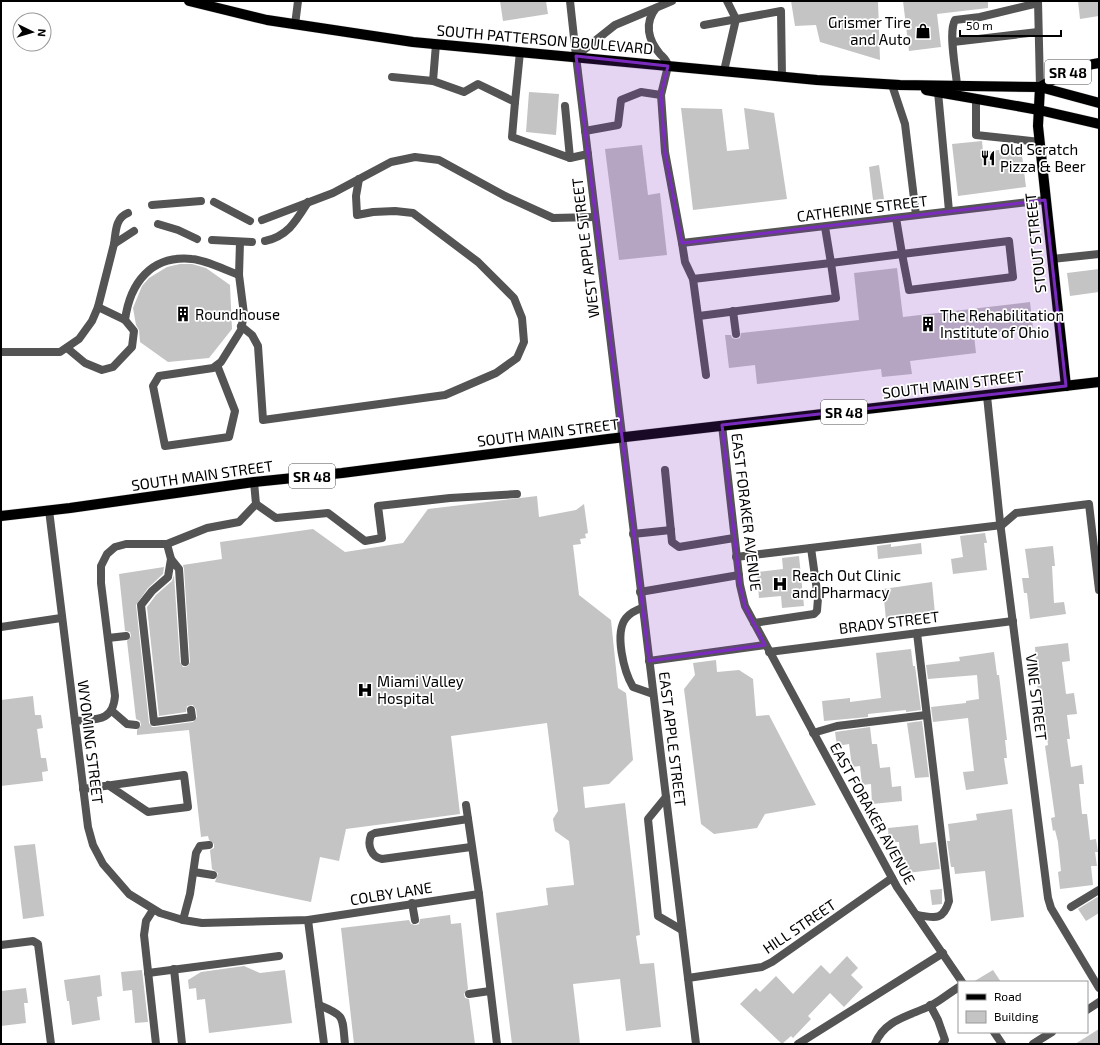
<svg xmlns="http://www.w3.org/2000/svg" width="1100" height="1045" font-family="'Exo 2',sans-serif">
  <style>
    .building { fill: #c4c4c4 }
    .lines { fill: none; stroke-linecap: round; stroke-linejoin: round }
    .primary-casing { stroke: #dbdbdb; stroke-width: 11 }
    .service { stroke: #545454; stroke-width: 8 }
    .minor { stroke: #545454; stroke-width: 8 }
    .tertiary { stroke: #545454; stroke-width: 8 }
    .primary { stroke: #000; stroke-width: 10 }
    .marked { fill: #7b2cbf; fill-opacity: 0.2; stroke: #7b2cbf; stroke-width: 3; stroke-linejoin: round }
    .labels { text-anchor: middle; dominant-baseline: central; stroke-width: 3.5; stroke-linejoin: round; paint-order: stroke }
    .shield { fill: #fff; stroke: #4c4c4c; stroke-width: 1 }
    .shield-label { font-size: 14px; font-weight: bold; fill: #000 }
    .poi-label { font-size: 15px; fill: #000; stroke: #fff; text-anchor: start }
    .street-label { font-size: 15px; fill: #000; stroke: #fff }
  </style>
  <rect width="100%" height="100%" fill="#fff"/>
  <g class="building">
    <path d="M500,1H546L548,14L503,21Z"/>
    <path d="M791,1H878L880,60L820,42L816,25L795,26Z"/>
    <path d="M903,1H988V8L937,14L941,47L909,51Z"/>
    <path d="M1078,1H1099V16L1080,19Z"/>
    <path d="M529,92L559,94L556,135L526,132Z"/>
    <path d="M681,108L722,109L727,151L749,149L744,108L774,113L787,199L693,210Z"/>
    <path d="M982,141L983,152L1021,147L1026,187L958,196L952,144Z"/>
    <path d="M642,145L648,195L660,193L667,255L619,260L605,149Z"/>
    <path d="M879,165L884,199L873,200L869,167Z"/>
    <path d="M180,264H192L206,268L230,285L232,329L209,358L168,362L140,342L139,330L136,325L133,308L142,286L149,278L167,267Z"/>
    <path d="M897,268L903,317L1030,302L1033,328L974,335L976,353L910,361L912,374L882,377L881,369L757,384L755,365L729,368L725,335H731L732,338L736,339L740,338L741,333L859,320L854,273Z"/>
    <path d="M1099,269V292L1070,296L1067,273Z"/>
    <path d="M537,496L539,517L576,510L584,504L588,533L585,534L586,538L580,539L581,544L573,545L579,595L611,620L618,688L626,693L633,760L609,784L583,787L585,808L625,803L640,935L636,936L640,964L654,963L661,1027L626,1031L620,979L573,984L580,1044H512L497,922L496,913L548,905L546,888L574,885L569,841L555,831L553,819L558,811L547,723L451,736L460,814L346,829L339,861L320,857L311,902L215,882L218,873L212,869L210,850L214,848V844L209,840L208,836L201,837L189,730L137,735V730L141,725L140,721L136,719L127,641L131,636L130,632L125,631L119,574L164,567L163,574L148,588L136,605L149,723L152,727H155L193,722L197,717L196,709L193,705L187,706L186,712L159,716L147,607L156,595L172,581L174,575L180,662L183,667L188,666L190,662L184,569L183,565L222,559L220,542L313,529L345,552L403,543L428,509Z"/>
    <path d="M985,533L987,543H984L987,570L953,574L951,559L963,557L960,536Z"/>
    <path d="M921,543L922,554L878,559L877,546L891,544V547Z"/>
    <path d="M1053,546L1055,566H1052L1054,603L1064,602L1066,614L1030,619L1027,593H1024L1022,578H1029L1025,549Z"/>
    <path d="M799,556L804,606L782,608L781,596L759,598L757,572L783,569L782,558Z"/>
    <path d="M932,582L935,614L886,620L883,589Z"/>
    <path d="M1068,643L1070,661L1062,662L1066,694L1074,693L1077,714L1067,715L1070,739H1067L1071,767L1082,765L1084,784H1079L1082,814H1087L1090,840L1096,839L1098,852H1095L1097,866H1091L1093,885L1060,889L1058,872L1061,871L1058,842L1055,830L1053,831L1051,818L1055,817L1045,746L1048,745L1045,718L1042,719L1038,694L1035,647Z"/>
    <path d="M911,649L913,666H915L921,710L906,712V710L868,714V717L824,721L822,701L850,698V702L881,698L876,653Z"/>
    <path d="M994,652L997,675H999L1007,740H1005L1007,758H1004L1008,784L966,790L963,772L974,771L968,718L933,722L931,707L966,703V701L979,699L977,675L928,679L926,665L960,661L959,657Z"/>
    <path d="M716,660L717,672L739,670L753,679L756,716L769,715L816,805L765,814L757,828L714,834L701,824L684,689L695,675L693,663Z"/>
    <path d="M33,696L35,715H41L43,728L37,729L41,758H46L48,771L42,772L43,781L1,786V700Z"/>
    <path d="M922,721L929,777L915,778L907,723Z"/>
    <path d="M870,727L872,744H877L880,768L890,767L892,787L901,786L902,801L872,804L871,784L862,785L860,766L852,767L849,744L837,746L835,732Z"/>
    <path d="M1012,809L1024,917L991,921L985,871L955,874L954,867H951L947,841H950L948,824L977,820L976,814Z"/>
    <path d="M918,825L920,844L936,842L940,869L907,873L906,860H901L899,842H889L888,828Z"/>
    <path d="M35,844L44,916L23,919L14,846Z"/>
    <path d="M942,889V904L932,905L930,890Z"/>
    <path d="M1099,896V913L1086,921L1078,909Z"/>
    <path d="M450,915L451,924L461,923L468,989L464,994L465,998L469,999L475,1044H354L341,928L409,920L411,924L416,925L419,924L420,919Z"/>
    <path d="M847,956L858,968L851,975L863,987L844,1007L830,993L808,1016L811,1019L793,1038L791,1036L782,1044L740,1004L756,988L760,992L776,976L793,994L821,965L830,974Z"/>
    <path d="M244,966L260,973L285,970L292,1023L209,1033L205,999L197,1000L196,988L189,989L188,980L201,972Z"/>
    <path d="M142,970L148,1022L135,1023L132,990L123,991L121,972Z"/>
    <path d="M993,970L1001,982H973Z"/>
    <path d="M100,975L102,996L97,997L100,1020L72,1025L69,1001H67L64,980Z"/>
    <path d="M26,988L28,1003H24L26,1023L1,1026V991Z"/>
    <path d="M1099,1029V1044H1075Z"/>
  </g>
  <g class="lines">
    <g class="primary-casing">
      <g id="primary">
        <path d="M189,1L267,20L413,42L817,80L900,85L1040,87L1099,103"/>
        <path d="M1040,87L1038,126L1066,386"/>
        <path d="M1040,87C1059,76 1077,66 1099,63"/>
        <path d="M926,90L1039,110L1099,124"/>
        <path d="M1,516L70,508L254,482L342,473L608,439L1099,382"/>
      </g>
    </g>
    <g class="service">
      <path d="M570,1L576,56"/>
      <path d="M656,8C644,23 648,40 660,54C664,58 667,60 668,66"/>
      <path d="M295,25L298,1"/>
      <path d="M704,25L781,11L782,77"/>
      <path d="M953,42L1038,32"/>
      <path d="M436,44L433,81L464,92L478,84L515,102L512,137L570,158L565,106"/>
      <path d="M724,71L736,19L727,1"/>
      <path d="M392,77L433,81"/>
      <path d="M892,85L905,124L916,215"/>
      <path d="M957,85C956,70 948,32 955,20L980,17L1038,3"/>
      <path d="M938,92L949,211"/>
      <path d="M976,99V135L1040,142"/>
      <path d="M515,102L520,52"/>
      <path d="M585,131L618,125L621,100L641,92L661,95"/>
      <path d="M570,158L588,154"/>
      <path d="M214,202L250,221"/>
      <path d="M152,205L201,201"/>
      <path d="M262,220L333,193L391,162L415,157L439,160L505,196L553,218L595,217"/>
      <path d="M158,224L178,230L197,239"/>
      <path d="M825,227L831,263L902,254L896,218"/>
      <path d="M212,240L252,242"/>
      <path d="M265,241C288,236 296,221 308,202"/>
      <path d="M1009,241L1013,277L909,290L902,254Z"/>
      <path d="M682,243L685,262L693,279L831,263L836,298L699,316"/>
      <path d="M114,244C116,232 115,218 128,213"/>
      <path d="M693,279L706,375"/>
      <path d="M733,311L736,334"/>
      <path d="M125,320C130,283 151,255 192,259C206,260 225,270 239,275"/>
      <path d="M241,326L252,335L258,346L263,420L445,395L496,373L517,358L524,342L522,318L514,298L478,262L413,213L395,211L373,212L357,215L356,196L359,179"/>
      <path d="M67,348L85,363L102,370L113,367L132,347L134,331L125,320L98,307"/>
      <path d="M1,352H60L79,339L92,321L98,307L114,244L134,231"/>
      <path d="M217,365L235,411L229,437L165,446L153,386L159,376L213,368L221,362L241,330L244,314L239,275L240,242"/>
      <path d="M665,470L672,542L679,547L734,538"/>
      <path d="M256,504L276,518L328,513L365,541L382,538L378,506L450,498L517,494"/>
      <path d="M633,534L671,530"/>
      <path d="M167,544L171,559"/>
      <path d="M736,557L1002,525L1016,513L1089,504L1099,590"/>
      <path d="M640,592L739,575"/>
      <path d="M642,608C636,610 631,612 626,618C614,633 624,672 633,687L653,694"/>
      <path d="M754,623L814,614L817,611L818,598L811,548"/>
      <path d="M1,627L61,618"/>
      <path d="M917,633L949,901C943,921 935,918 917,915"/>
      <path d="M108,638L126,636"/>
      <path d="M185,662L179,569L171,559L168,577L152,591L141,605L154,722L192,717L191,710"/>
      <path d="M112,711L127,724L136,725"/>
      <path d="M75,721C96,719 113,722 115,696L101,583V566L107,554L115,547L126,544H167L207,528L239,522L256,504L254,482"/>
      <path d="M813,733L837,726L926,715"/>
      <path d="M83,789L184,775L188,807L148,812L108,785"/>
      <path d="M666,797L648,819L658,916L682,930"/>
      <path d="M466,805L479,894"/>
      <path d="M468,819L375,833L371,835C367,845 371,857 382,859L471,847"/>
      <path d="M194,872L213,875"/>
      <path d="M412,903L415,920"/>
      <path d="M1071,907L1099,890"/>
      <path d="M153,910L146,921L144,935L156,1044"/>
      <path d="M183,920L190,894L196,853L200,846L209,845"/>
      <path d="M174,969L182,1044"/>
      <path d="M148,973L279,956"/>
      <path d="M469,994L490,991"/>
      <path d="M319,1005C346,1016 342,1017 345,1044"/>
      <path d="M930,1005L938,1020L945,1040L942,1044"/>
      <path d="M798,1044L943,953"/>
      <path d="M875,1044C884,1020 909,1016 930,1006C940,1001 949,993 959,987"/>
    </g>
    <g class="minor">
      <path d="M576,56L696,1044"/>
      <path d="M668,66L661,95L665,152L682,243L1045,200"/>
      <path d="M1052,259L1099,254"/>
      <path d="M987,396L1000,522L1048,898L1051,908L1099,988"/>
      <path d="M722,425L740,585L745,606L897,887L962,982"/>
      <path d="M49,510L88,827L93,845L103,864L129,894L160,913L183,920L202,923L308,920L479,894L497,1044"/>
      <path d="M769,652L1013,621"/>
      <path d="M649,661L765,645"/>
      <path d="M308,920L324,1044"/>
      <path d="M1,945L33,941L38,944L51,1044"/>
      <path d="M688,978L762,967L772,962L892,878"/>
      <path d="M994,1032L1002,1044"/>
    </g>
    <g class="tertiary">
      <path d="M1038,1L1040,87"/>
      <path d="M576,56L615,25L672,1"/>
      <path d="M1087,1010L1099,1002"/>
      <path d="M1033,1044L1052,1032"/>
    </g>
    <use href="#primary" class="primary"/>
  </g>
  <path class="marked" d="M576,56L668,66L661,95L665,152L682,243L1045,200L1066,386L722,425L740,585L745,606L765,645L649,661Z"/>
  <defs>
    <g id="shop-bare" transform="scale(1.2)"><path d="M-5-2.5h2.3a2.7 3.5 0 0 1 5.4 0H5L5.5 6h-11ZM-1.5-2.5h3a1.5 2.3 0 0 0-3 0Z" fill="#000" stroke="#fff" stroke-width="2.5" paint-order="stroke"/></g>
    <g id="restaurant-bare" transform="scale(1.2)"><path d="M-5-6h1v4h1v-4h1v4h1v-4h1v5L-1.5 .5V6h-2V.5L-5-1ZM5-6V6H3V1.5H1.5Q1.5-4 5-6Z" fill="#000" stroke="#fff" stroke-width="2.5" paint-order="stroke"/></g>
    <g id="building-bare" transform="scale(1.2)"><path d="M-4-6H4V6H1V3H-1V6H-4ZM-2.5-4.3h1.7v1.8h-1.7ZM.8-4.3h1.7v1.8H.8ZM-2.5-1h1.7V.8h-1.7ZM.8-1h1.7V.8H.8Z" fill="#000" stroke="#fff" stroke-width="2.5" paint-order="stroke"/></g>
    <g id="hospital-bare" transform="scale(1.2)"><path d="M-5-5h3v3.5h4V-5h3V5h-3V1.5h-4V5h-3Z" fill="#000" stroke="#fff" stroke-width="2.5" paint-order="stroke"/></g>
  </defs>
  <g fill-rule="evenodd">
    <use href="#shop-bare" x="923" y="31"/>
    <use href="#restaurant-bare" x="988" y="158"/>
    <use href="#building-bare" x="183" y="314"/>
    <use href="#building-bare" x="928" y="324"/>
    <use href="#hospital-bare" x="780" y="584"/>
    <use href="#hospital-bare" x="365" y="690"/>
  </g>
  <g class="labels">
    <g class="shield">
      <rect x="1045" y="60" width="46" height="24" rx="3"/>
      <rect x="821" y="400" width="46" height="24" rx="3"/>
      <rect x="289" y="464" width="46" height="24" rx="3"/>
    </g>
    <g class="shield-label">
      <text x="1068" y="72">SR 48</text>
      <text x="844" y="412">SR 48</text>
      <text x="312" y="476">SR 48</text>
    </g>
    <g class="poi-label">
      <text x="911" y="22" text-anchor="end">Grismer Tire<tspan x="911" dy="17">and Auto</tspan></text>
      <text x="1000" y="149">Old Scratch<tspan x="1000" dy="17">Pizza &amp; Beer</tspan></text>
      <text x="195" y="314">Roundhouse</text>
      <text x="940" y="315">The Rehabilitation<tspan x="940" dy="17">Institute of Ohio</tspan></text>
      <text x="792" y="575">Reach Out Clinic<tspan x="792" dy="17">and Pharmacy</tspan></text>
      <text x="377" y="681">Miami Valley<tspan x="377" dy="17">Hospital</tspan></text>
    </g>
    <g class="street-label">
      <text transform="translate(545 39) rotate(5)">SOUTH PATTERSON BOULEVARD</text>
      <text transform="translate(862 208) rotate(-7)">CATHERINE STREET</text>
      <text transform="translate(1035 243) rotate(-96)">STOUT STREET</text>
      <text transform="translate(585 248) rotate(-97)">WEST APPLE STREET</text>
      <text transform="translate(953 384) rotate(-7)">SOUTH MAIN STREET</text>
      <text transform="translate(548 432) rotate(-7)">SOUTH MAIN STREET</text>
      <text transform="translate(202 475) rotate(-8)">SOUTH MAIN STREET</text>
      <text transform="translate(747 512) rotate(83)">EAST FORAKER AVENUE</text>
      <text transform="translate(889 622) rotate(-7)">BRADY STREET</text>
      <text transform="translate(1037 697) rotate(83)">VINE STREET</text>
      <text transform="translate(673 739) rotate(83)">EAST APPLE STREET</text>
      <text transform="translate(91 742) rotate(83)">WYOMING STREET</text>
      <text transform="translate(873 813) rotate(61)">EAST FORAKER AVENUE</text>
      <text transform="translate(391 893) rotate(-9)">COLBY LANE</text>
      <text transform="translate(799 926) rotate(-34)">HILL STREET</text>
    </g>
  </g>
  <rect width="1100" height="1045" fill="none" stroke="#000000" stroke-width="4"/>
  <rect x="958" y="981" width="130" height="52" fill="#ffffff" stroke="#999999"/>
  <rect x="966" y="994" width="20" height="6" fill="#000000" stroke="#999999"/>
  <text x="994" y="1001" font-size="12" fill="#000000">Road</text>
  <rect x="966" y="1011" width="20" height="12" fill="#c4c4c4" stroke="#999999"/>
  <text x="994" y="1021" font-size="12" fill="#000000">Building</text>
  <g transform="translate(32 32) rotate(95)"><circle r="19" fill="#ffffff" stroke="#999999"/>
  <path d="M0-3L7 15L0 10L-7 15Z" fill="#000000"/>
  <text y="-6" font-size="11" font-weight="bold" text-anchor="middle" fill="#000000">N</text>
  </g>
  <path d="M960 30v6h101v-6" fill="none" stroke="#000000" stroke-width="2"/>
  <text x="966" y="30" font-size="12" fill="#000000" stroke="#ffffff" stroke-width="3" paint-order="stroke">50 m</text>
</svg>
